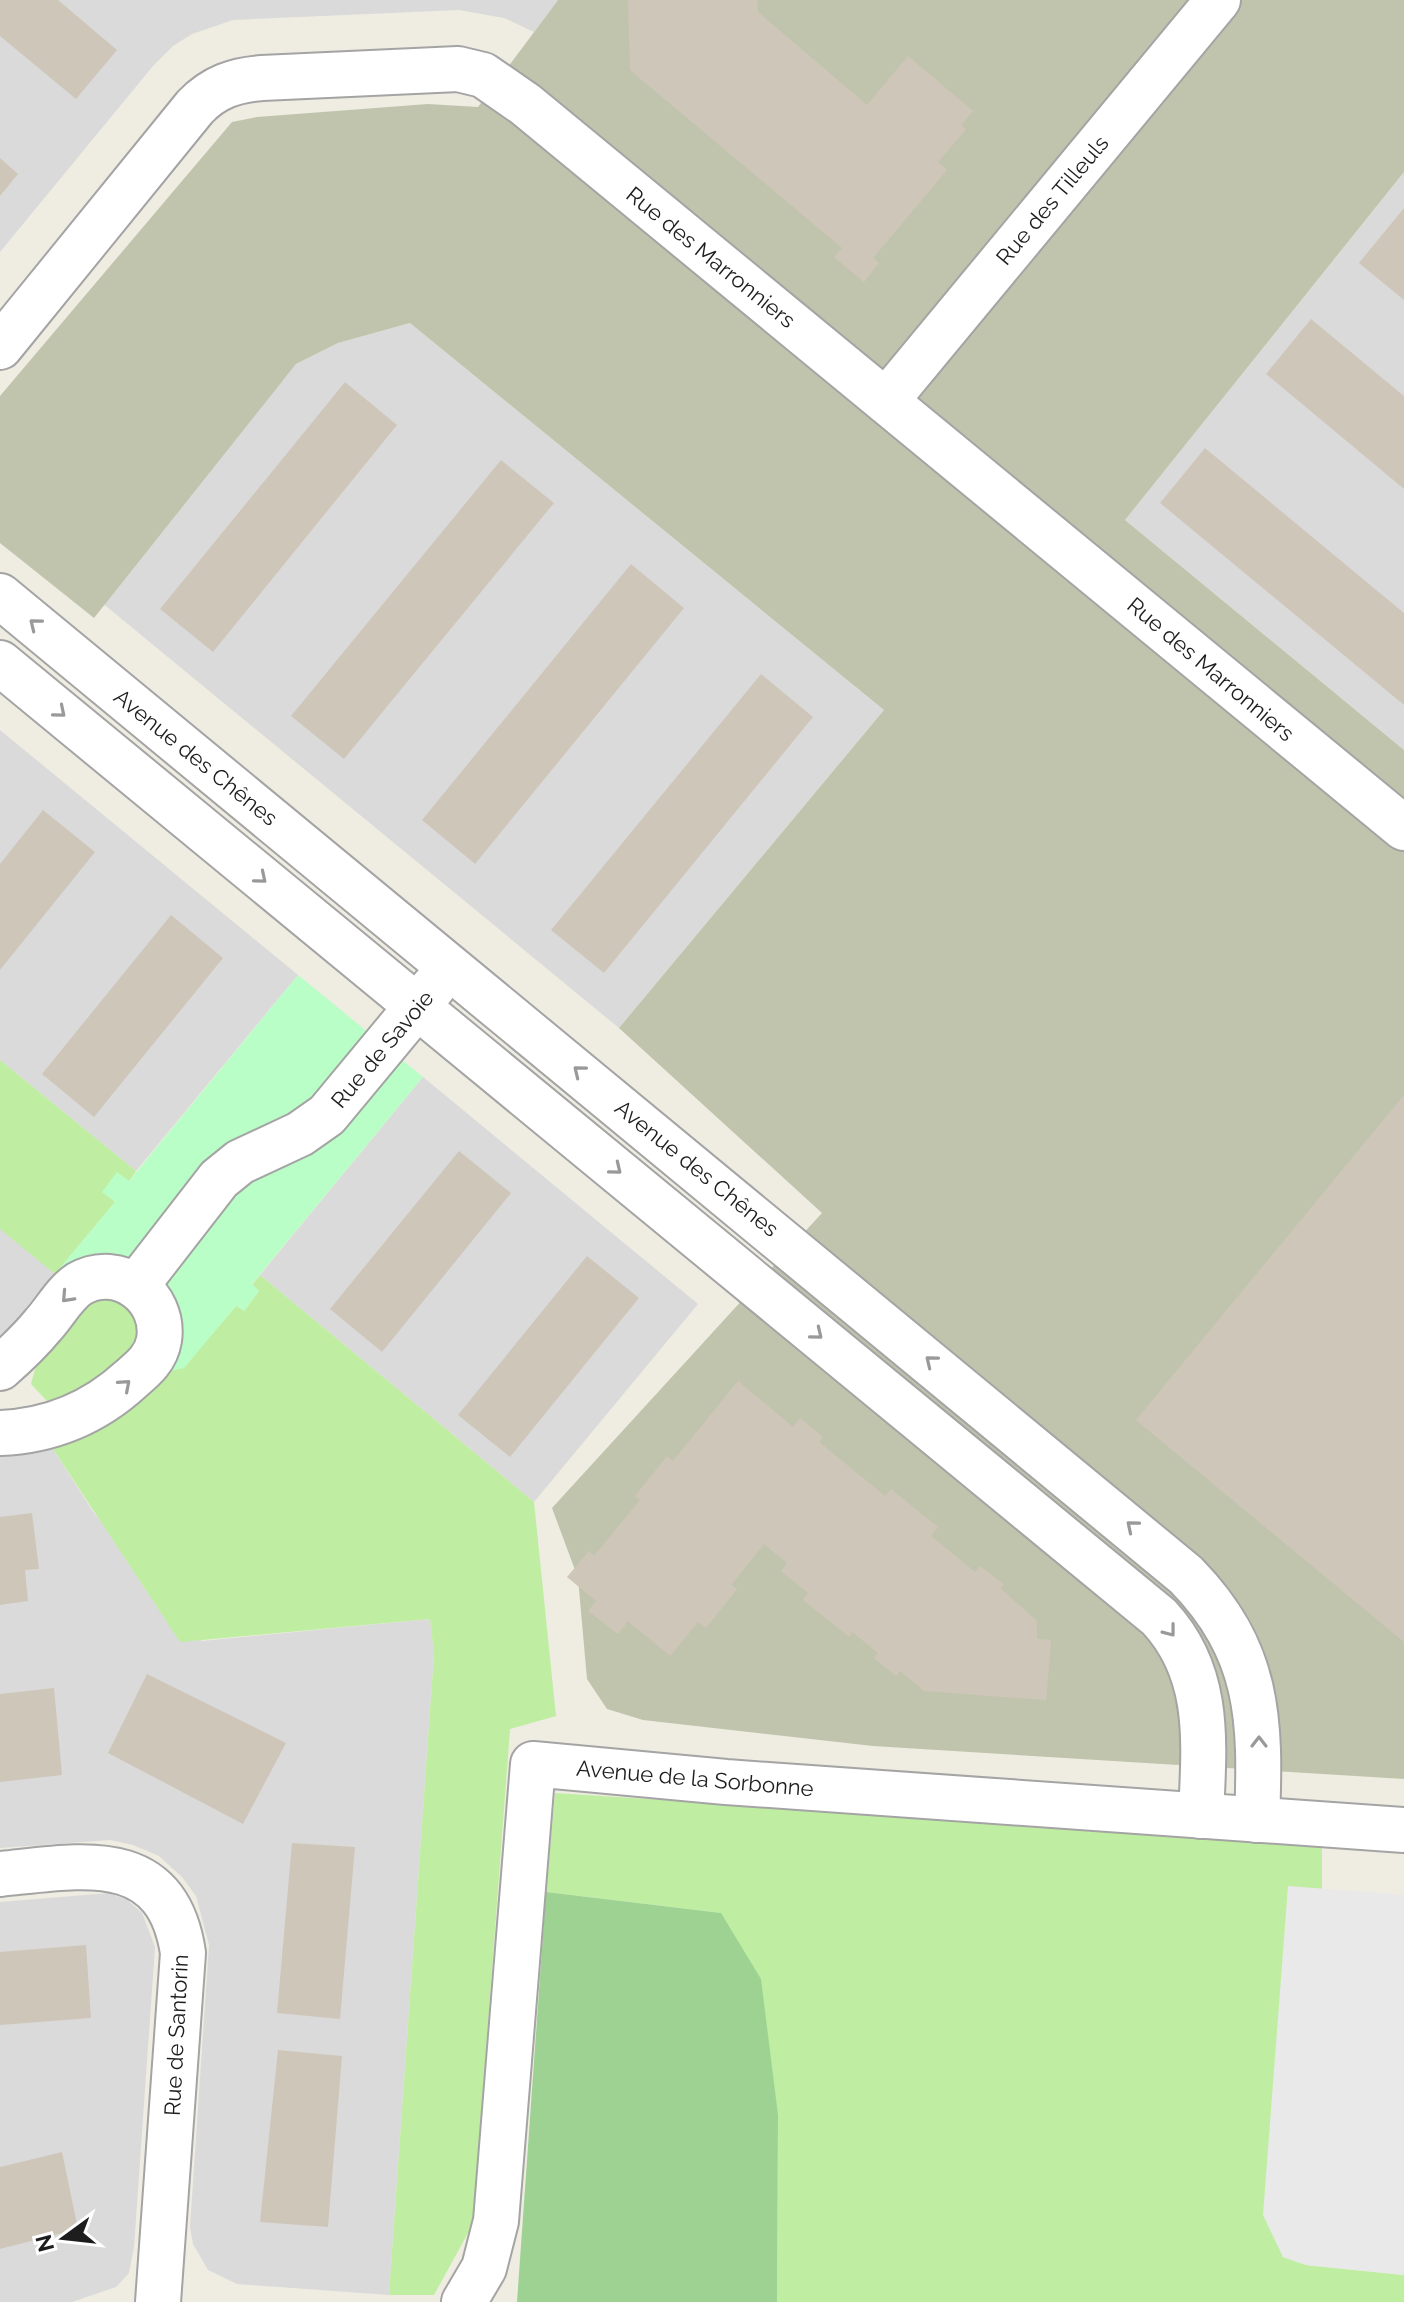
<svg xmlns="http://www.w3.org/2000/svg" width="1404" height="2302" font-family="Raleway,sans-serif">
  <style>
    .residential { fill: #dbdada }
    .construction { fill: #c1c4ac }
    .grass { fill: #bfeea2 }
    .forest { fill: #9dd292 }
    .park { fill: #b9fec7 }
    .parking { fill: #e9e9e9 }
    .building { fill: #cfc6ba }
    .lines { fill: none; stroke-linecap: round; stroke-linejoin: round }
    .minor-casing { stroke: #a4a4a4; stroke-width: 48 }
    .minor { stroke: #fff; stroke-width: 44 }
    .oneway { stroke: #999 }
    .labels { text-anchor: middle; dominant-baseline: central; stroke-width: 6; stroke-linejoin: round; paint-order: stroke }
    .street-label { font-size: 22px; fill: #1d1d1d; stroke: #fff }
  </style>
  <rect width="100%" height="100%" fill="#efece1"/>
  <g class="residential">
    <path d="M0,0H558L534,32L504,18L459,10L233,20L192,34L173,46L153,66L0,252Z"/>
    <path d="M1404,172V750L1125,520Z"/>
    <path d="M410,323L884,710L619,1028L101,602L296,364L338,343Z"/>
    <path d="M0,730L298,975L136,1171L0,1060Z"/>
    <path d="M423,1077L698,1304L534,1502L260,1275Z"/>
    <path d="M0,1226L55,1274L0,1340Z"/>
    <path d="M51,1446L94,1513L202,1641L430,1619L434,1654L389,2295L237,2284L208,2270L193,2244L190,2227L209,1945L196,1896L182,1877L159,1856L133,1845L110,1840L0,1848V1454Z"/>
    <path d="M109,1893L127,1900L142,1913L155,1947L134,2247L129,2273L116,2287L72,2302H0V1902Z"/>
  </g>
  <path class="construction" d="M558,0H1404V172L1125,520L1404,750V1779L873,1746L643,1720L607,1709L587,1679L578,1578L552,1508L822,1213L619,1028L884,710L410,323L338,343L296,364L94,618L0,543V396L232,122L257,117L428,104L478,107Z"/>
  <g class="grass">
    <path d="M0,1060L136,1171L129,1181L117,1173L103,1192L115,1202L55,1274L0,1229Z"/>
    <path d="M260,1275L534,1502L556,1716L510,1729L473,2224L434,2295H389L434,1654L430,1619L180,1642L51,1446L96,1432L138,1402L212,1334L237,1305L244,1311L259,1291L252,1285Z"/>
    <path d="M116,1297L137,1317L139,1333L136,1345L74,1396L47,1401L31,1384L37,1362L89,1299Z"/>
    <path d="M555,1793L1322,1843V1889L1288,1887L1283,2257L1306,2265L1404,2275V2302H777L778,2115L721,1913L546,1892Z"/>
  </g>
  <path class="forest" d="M546,1892L721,1913L761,1979L778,2115L777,2302H517Z"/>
  <path class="park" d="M298,975L423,1077L252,1284L259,1291L244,1311L236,1306L184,1368L169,1371L180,1334L67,1269L55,1274L115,1202L102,1192L117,1172L129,1181Z"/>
  <path class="parking" d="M1288,1886L1404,1895V2275L1306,2265L1283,2257L1263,2215Z"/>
  <g class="building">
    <path d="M0,0H58L117,50L76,99L0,36Z"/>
    <path d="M628,0H757L758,12L867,105L908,56L973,111L961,125L966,129L938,162L947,170L873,258L879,263L864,282L834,257L842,248L630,70Z"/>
    <path d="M0,158L18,174L0,196Z"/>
    <path d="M1404,208V300L1359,263Z"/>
    <path d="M1311,319L1404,396V489L1266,374Z"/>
    <path d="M345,382L397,425L213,652L160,609Z"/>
    <path d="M1205,448L1404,613V705L1160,503Z"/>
    <path d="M501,460L554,503L344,759L291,716Z"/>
    <path d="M631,564L684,608L475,864L422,820Z"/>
    <path d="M761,674L813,717L604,973L551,930Z"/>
    <path d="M43,810L95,852L0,970V864Z"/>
    <path d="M171,915L223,958L94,1117L42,1074Z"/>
    <path d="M1404,1095V1642L1136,1420Z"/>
    <path d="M459,1151L511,1193L382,1352L330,1309Z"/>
    <path d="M587,1256L639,1298L510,1457L458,1415Z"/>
    <path d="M738,1381L793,1427L800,1418L823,1437L819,1442L885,1496L891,1489L938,1527L931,1536L975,1572L980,1566L1004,1585L1000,1588L1037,1621V1639L1051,1640L1046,1700L924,1691L900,1671L896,1676L874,1658L878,1653L852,1632L849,1637L803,1600L808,1593L781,1571L787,1563L764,1544L731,1585L737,1589L706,1628L698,1622L670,1656L628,1621L618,1634L588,1611L596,1601L567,1577L589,1551L594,1556L640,1500L635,1496L667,1456L673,1461Z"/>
    <path d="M32,1513L39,1569L25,1570L28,1601L0,1605V1517Z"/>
    <path d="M147,1674L286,1743L243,1824L108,1753Z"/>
    <path d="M54,1688L62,1775L0,1782V1694Z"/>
    <path d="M292,1843L355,1847L340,2019L277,2013Z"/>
    <path d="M86,1945L91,2018L0,2025V1952Z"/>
    <path d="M278,2050L342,2056L328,2227L260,2222Z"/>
    <path d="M62,2152L78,2229L0,2249V2167Z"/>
  </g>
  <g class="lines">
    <g class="minor-casing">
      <g id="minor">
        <path d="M0,347L195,107C214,87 235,80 262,78L458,69L483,75L525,104L1404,828"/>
        <path d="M886,401L1218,0"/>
        <path d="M0,596L1186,1575C1260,1651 1261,1720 1257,1820"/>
        <path d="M0,663L1159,1617C1212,1674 1204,1744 1201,1816"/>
        <path d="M136,1286L219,1179L240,1162L300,1134L327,1115L434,986"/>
        <path d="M0,1368C15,1355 30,1341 43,1325C55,1312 64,1294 79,1284C118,1261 166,1296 159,1340C156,1358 144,1368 131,1379C94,1413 51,1431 0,1433"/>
        <path d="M0,1874C80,1866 167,1846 183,1953L158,2302"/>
        <path d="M464,2302L484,2268L496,2221L533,1764L726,1782L1404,1830"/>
      </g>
    </g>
    <use href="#minor" class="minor"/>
  </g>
  <defs><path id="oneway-chevron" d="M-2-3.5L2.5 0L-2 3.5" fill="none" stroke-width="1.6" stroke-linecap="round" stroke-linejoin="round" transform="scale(2)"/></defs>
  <g class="oneway">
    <use href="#oneway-chevron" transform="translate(35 624) rotate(-141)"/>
    <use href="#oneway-chevron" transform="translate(60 712) rotate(40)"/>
    <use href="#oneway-chevron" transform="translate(261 878) rotate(40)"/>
    <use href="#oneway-chevron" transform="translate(579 1071) rotate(-141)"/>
    <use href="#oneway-chevron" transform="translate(616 1169) rotate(39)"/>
    <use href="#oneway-chevron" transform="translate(67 1297) rotate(133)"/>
    <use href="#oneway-chevron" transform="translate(817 1334) rotate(39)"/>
    <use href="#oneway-chevron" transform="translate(931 1361) rotate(-141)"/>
    <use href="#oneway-chevron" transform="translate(125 1385) rotate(-41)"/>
    <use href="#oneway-chevron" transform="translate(1132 1526) rotate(-140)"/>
    <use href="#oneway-chevron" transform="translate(1170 1631) rotate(52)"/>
    <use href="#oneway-chevron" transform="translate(1259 1742) rotate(-90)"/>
  </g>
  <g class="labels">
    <g class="street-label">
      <text transform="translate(1052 200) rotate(-50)">Rue des Tilleuls</text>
      <text transform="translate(711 257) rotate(39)">Rue des Marronniers</text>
      <text transform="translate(1211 669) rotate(40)">Rue des Marronniers</text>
      <text transform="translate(196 757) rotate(39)">Avenue des Chênes</text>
      <text transform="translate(382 1049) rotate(-50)">Rue de Savoie</text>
      <text transform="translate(697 1168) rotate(39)">Avenue des Chênes</text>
      <text transform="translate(695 1778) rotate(5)">Avenue de la Sorbonne</text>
      <text transform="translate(176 2035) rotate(-87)">Rue de Santorin</text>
    </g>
  </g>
  <g transform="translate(64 2238) rotate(255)" stroke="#ffffff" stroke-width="6" paint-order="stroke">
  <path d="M0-6L14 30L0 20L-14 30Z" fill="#1d1d1d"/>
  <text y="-12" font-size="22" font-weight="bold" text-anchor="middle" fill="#1d1d1d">N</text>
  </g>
</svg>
